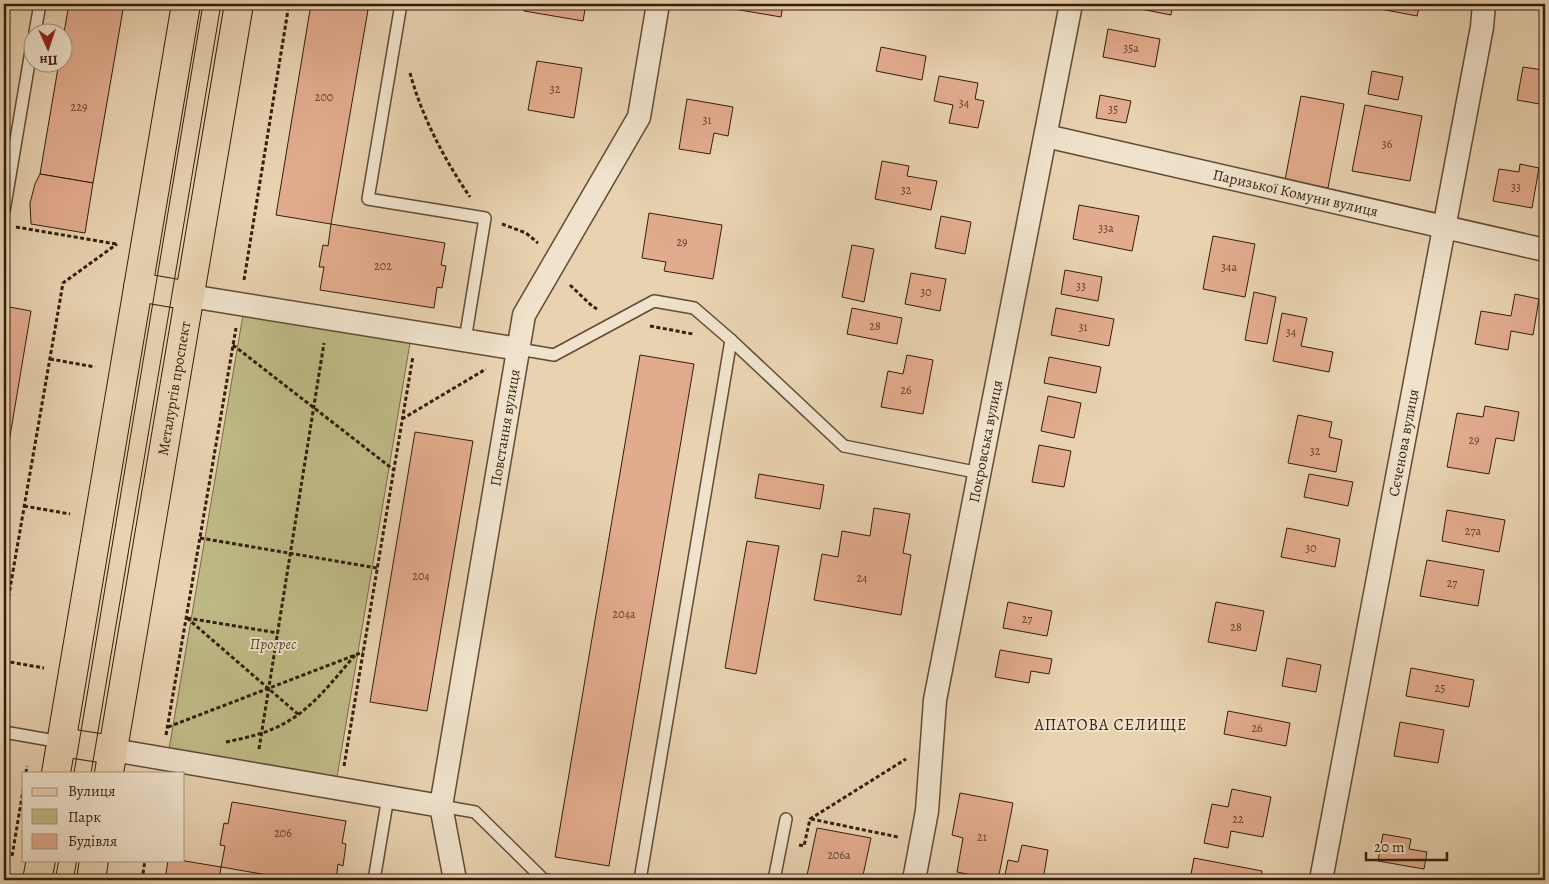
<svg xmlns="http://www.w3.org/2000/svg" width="1549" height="884" font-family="Alegreya,serif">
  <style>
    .green { fill: #beba86; stroke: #796c48 }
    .building { fill: #e3ab8e; stroke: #341d0a }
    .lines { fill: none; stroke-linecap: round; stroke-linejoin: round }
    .service-casing { stroke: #614a34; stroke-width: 14 }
    .minor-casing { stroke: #614a34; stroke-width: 25 }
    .primary-casing { stroke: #341d0a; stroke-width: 30 }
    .path { stroke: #341d0a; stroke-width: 3; stroke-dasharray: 4 2.5; stroke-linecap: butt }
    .service { stroke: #f0e2cc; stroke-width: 11 }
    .minor { stroke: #f0e2cc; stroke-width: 22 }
    .primary { stroke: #e8d2b0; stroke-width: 28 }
    .tram { stroke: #341d0a; stroke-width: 1 }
    .labels { text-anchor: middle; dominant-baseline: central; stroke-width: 4; stroke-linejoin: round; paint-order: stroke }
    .number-label { font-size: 12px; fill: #60402b }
    .street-label { font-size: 15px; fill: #341d0a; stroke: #f0e2cc }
    .park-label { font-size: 15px; font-style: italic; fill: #564429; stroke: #f0e2cc }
    .neighbourhood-label { font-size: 16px; letter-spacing: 1px; fill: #341d0a; stroke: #f0e2cc }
  </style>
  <rect width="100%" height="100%" fill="#e8d2b0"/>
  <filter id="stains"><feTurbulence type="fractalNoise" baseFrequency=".004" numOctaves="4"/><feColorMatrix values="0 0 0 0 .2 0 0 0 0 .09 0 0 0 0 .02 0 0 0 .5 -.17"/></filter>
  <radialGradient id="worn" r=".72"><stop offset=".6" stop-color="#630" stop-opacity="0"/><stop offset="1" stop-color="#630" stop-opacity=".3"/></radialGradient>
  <path class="green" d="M244,309L411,337L336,783L168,755Z"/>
  <g class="building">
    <path d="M69,4H124L93,183L40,174L59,62H62V44Z"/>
    <path d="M311,4H369L331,224L276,215Z"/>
    <path d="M526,4H586L583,21L524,11Z"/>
    <path d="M729,4H783L781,17L728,8Z"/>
    <path d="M1121,4H1173L1171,15L1120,5Z"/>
    <path d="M1354,4H1420L1417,16Z"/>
    <path d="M1108,29L1160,39L1155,67L1103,57Z"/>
    <path d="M881,47L926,56L922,80L876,71Z"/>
    <path d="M1545,56V105L1517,100L1523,67L1543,70Z"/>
    <path d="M537,61L582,68L574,118L528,110Z"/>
    <path d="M1372,71L1403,77L1398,100L1368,94Z"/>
    <path d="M939,76L978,83L975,99L984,101L978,128L949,123L953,105L934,101Z"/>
    <path d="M1100,95L1131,101L1126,123L1096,118Z"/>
    <path d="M1301,96L1344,104L1328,188L1285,180Z"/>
    <path d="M687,99L733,107L728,136L714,133L710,154L679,149Z"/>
    <path d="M1365,105L1422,116L1410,181L1352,171Z"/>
    <path d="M882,161L909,166L907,176L937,181L931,210L875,199Z"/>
    <path d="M1520,164L1539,168L1532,208L1493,201L1499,169L1519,172Z"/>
    <path d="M40,174L93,183L85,233L31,224L30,203L35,184Z"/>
    <path d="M1079,205L1139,216L1132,251L1073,239Z"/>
    <path d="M649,213L722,225L713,279L664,271L666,262L642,258Z"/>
    <path d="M941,216L971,222L965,254L935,248Z"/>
    <path d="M331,224L445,243L441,265L446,266L442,288L437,287L434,308L320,290L324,267H319L323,245L328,246Z"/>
    <path d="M1213,236L1255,244L1245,297L1203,289Z"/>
    <path d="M852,245L874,249L864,302L842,297Z"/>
    <path d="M1065,270L1102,277L1098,301L1061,294Z"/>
    <path d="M911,273L946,279L940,311L905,304Z"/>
    <path d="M1254,292L1276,297L1267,344L1245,340Z"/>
    <path d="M1515,294L1539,299L1533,335L1511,331L1508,350L1475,344L1481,311L1511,316Z"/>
    <path d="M4,306L31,311L4,472Z"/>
    <path d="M852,308L902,318L897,344L847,334Z"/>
    <path d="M1056,308L1114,319L1109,346L1051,335Z"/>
    <path d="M1282,313L1307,318L1301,346L1333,352L1329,372L1273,361Z"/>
    <path d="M640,355L694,364L609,866L555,857Z"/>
    <path d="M907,355L933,360L923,414L881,407L888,371L903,374Z"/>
    <path d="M1049,357L1101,367L1096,393L1044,383Z"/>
    <path d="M1048,396L1081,403L1074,438L1041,431Z"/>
    <path d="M1485,406L1519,412L1514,441L1496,438L1489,474L1447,467L1457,413L1483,417Z"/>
    <path d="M1298,415L1332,422L1329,437L1342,440L1336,472L1288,463Z"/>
    <path d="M415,432L473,441L427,711L370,702Z"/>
    <path d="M1039,445L1071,451L1064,487L1032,482Z"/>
    <path d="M759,474L824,485L820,509L755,498Z"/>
    <path d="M1309,474L1353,482L1348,506L1304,497Z"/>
    <path d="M874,508L910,514L903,553L911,555L901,615L814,600L822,554L838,557L842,531L870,536Z"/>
    <path d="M1447,510L1505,520L1499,552L1442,541Z"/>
    <path d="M1287,528L1340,539L1335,567L1281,557Z"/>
    <path d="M747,541L779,546L756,674L725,668Z"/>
    <path d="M1427,560L1484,570L1478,606L1420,596Z"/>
    <path d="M1008,602L1052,611L1047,636L1003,628Z"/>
    <path d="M1216,602L1264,611L1256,651L1208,642Z"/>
    <path d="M1000,650L1052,659L1049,674L1031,671L1029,683L995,677Z"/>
    <path d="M1287,658L1321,665L1316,692L1282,686Z"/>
    <path d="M1411,668L1474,680L1469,707L1406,696Z"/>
    <path d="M1228,711L1290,723L1286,746L1224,734Z"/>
    <path d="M1400,722L1444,730L1438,763L1394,756Z"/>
    <path d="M1232,789L1271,797L1263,837L1231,831L1228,848L1204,843L1212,804L1228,807Z"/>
    <path d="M960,793L1013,803L998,880L957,872L963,838L952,835Z"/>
    <path d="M232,802L346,821L342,843L346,844L343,866L338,864L336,880H297L221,867L225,846L220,845L224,823L228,824Z"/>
    <path d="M817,828L871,838L862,880H806Z"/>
    <path d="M1383,834L1411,839L1409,849L1427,852L1424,869L1378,861Z"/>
    <path d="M1022,845L1048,850L1043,880H1004L1008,860L1018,862Z"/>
    <path d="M1194,858L1262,871L1261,880H1190Z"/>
    <path d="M168,860H179L221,867L219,880H165Z"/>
  </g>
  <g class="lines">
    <g class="service-casing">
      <g id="service">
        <path d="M401,4L368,199L485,218L465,340"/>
        <path d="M35,32L40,4"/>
        <path d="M4,211L32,45"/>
        <path d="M519,349L554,355L654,301L694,308L731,340L844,446L980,473"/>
        <path d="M4,732L61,742"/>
        <path d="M441,806L475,812L544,880H547"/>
        <path d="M374,880L388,797"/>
        <path d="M640,880L731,340"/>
        <path d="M774,880L786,819"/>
      </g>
    </g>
    <g class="minor-casing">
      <g id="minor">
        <path id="s1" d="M1046,136L1545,250"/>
        <path d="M190,296L519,349"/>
        <path d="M113,750L441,806"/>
        <path id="s2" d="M455,880L441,806L524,315L639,117L658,4"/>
        <path id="s3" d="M914,880L927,811L935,700L1071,4"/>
        <path id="s4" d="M1321,880L1482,27L1484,4"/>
      </g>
    </g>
    <g class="primary-casing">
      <g id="primary">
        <path d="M138,287L190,296"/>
        <path d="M61,742L113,750"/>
        <path d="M56,773L186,4"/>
        <path id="s5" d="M109,773L239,4"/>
        <path d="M37,880L41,860"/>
        <path d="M91,880L94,860"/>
      </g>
    </g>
    <g class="path">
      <path d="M410,73C422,117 444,159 470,197"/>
      <path d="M502,224L526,233L538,243"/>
      <path d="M16,227L116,244"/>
      <path d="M244,280L289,4"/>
      <path d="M570,285L592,306L597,309"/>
      <path d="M650,326L693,334"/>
      <path d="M233,345L394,470"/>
      <path d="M50,359L95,367"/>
      <path d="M402,419L486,369"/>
      <path d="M24,506L70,514"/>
      <path d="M200,538L377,568"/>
      <path d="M187,618L299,715"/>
      <path d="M187,618L278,633"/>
      <path d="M4,623L63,283L117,244"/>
      <path d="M4,661L44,668"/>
      <path d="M168,727L363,652"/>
      <path d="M166,735L236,328"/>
      <path d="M226,742C245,738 264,734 281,725C312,710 334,679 356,654"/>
      <path d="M259,749L324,343"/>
      <path d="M344,766L413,356"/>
      <path d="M26,773L27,766"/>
      <path d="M811,819L898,837"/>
      <path d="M799,845L804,846L810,819L906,759"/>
      <path d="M12,856L24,785"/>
      <path d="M142,880L145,860"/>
    </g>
    <use href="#service" class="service"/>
    <use href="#minor" class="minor"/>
    <use href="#primary" class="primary"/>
    <g class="tram">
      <path d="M74,773L203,4"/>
      <path d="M91,773L221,4"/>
      <path d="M55,880L59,860"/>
      <path d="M73,880L77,860"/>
    </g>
  </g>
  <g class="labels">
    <g class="number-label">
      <text x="1131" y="48">35а</text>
      <text x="555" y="89">32</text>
      <text x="324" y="97">200</text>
      <text x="964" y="103">34</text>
      <text x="79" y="107">229</text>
      <text x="1113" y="109">35</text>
      <text x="707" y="120">31</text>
      <text x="1387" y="144">36</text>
      <text x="1516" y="187">33</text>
      <text x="906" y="190">32</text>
      <text x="1106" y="228">33а</text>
      <text x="682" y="242">29</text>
      <text x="383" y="266">202</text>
      <text x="1229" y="267">34а</text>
      <text x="1081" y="286">33</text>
      <text x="926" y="292">30</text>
      <text x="875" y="326">28</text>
      <text x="1083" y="327">31</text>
      <text x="1291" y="332">34</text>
      <text x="906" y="390">26</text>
      <text x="1474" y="440">29</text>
      <text x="1315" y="451">32</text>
      <text x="1473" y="531">27а</text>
      <text x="1311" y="548">30</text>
      <text x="421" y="576">204</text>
      <text x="862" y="578">24</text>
      <text x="1452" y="583">27</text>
      <text x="624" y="614">204а</text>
      <text x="1027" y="619">27</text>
      <text x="1236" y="627">28</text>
      <text x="1440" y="688">25</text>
      <text x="1257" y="728">26</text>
      <text x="1238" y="819">22</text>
      <text x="283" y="833">206</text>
      <text x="982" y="837">21</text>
      <text x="839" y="855">206а</text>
    </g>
    <g class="street-label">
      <text stroke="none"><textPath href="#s1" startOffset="256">Паризької Комуни вулиця</textPath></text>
      <text stroke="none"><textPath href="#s5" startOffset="390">Металургів проспект</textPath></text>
      <text stroke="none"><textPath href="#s2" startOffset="459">Повстання вулиця</textPath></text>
      <text stroke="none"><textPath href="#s3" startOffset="445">Покровська вулиця</textPath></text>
      <text stroke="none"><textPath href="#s4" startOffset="445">Сєченова вулиця</textPath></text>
    </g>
    <g class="park-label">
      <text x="273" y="644">Прогрес</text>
    </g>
    <g class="neighbourhood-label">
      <text x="1111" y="725">АПАТОВА СЕЛИЩЕ</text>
    </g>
  </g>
  <rect width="1549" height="884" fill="none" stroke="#e8d2b0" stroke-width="20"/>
  <rect x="5" y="5" width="1539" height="874" fill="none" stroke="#341d0a" stroke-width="2.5"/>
  <rect x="10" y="10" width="1529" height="864" fill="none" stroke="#341d0a"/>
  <rect x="22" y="772" width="162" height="90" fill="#f0e2cc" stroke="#a5937e"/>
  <rect x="32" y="788" width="25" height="8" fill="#e8d2b0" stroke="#a5937e"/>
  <text x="68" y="796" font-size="15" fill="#341d0a">Вулиця</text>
  <rect x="32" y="809" width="25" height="15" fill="#beba86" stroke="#a5937e"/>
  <text x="68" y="822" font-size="15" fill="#341d0a">Парк</text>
  <rect x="32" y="834" width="25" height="15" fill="#e3ab8e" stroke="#a5937e"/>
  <text x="68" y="846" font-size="15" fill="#341d0a">Будівля</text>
  <g transform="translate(48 48) rotate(177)"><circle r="24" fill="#f0e2cc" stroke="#a5937e"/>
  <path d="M0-4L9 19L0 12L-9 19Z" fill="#8f2418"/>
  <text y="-8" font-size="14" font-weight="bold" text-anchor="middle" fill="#341d0a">Пн</text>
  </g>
  <path d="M1366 852v8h81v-8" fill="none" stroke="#341d0a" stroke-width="2.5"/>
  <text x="1374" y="852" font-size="15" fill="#341d0a" stroke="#f0e2cc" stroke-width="4" paint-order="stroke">20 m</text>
  <rect width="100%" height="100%" filter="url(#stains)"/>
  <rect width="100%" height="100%" fill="url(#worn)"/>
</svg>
